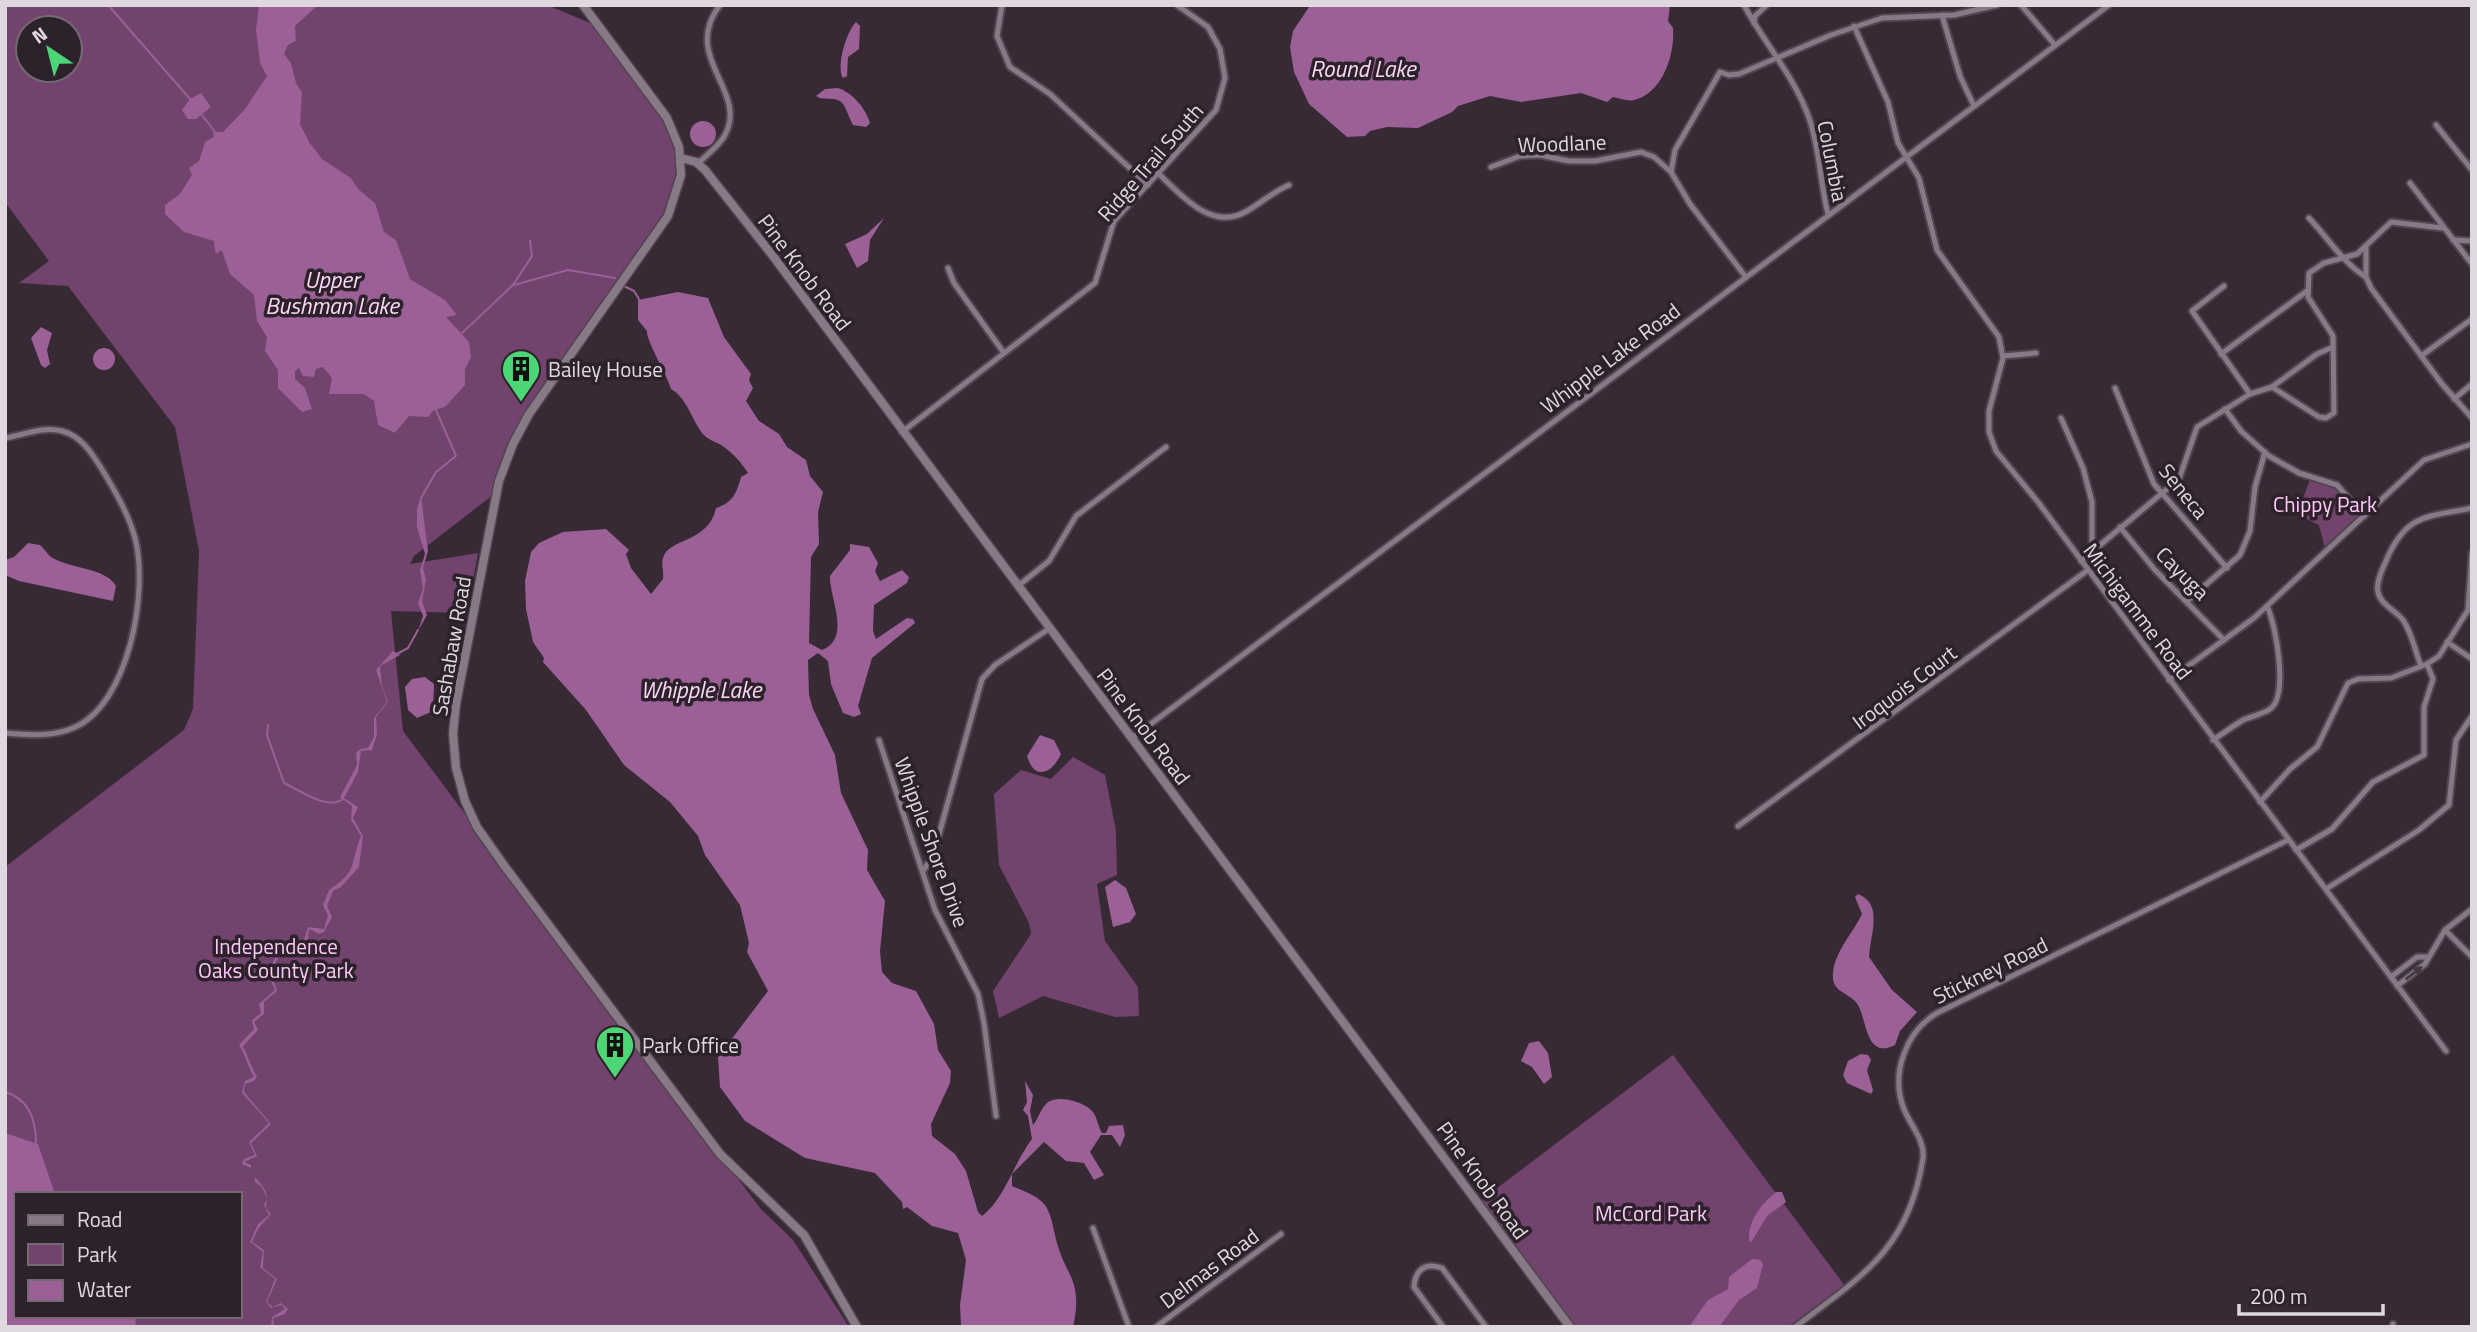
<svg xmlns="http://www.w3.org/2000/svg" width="2477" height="1332" font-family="'Titillium Web',sans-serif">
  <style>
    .green { fill: #71436d; fill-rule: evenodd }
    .water { fill: #9b6096 }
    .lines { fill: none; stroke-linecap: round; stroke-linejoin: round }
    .stream { stroke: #9b6096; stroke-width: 2 }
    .street-casing { stroke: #50464f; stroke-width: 9 }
    .secondary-casing { stroke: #50464f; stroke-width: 11 }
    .street { stroke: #887986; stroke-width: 5 }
    .secondary { stroke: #887986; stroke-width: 8 }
    .oneway { fill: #443742 }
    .labels { text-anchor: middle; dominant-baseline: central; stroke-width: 7; stroke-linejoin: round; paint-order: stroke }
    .street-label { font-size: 21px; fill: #e0d8df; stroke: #2d212b }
    .poi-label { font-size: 21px; fill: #e0d8df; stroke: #2d212b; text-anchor: start }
    .park-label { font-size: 21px; fill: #fdcaf7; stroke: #2d212b }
    .water-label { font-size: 23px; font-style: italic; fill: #fad8f6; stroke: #2d212b }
  </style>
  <rect width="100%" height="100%" fill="#372a35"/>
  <g class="green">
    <path d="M5,5H547L595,25L664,120C683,157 678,187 659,222L521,420L505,452L493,495L414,556L410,564L478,553L467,613L391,611L403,731L760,1208L793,1240L849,1327H5V867L184,730L193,709L199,551L175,427L68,286L19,283L49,261L5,202ZM28,28H70V70H28ZM16,1194H240V1316H16Z"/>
    <path d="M2311,477L2337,485L2364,516L2326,552L2319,525L2297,514Z"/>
    <path d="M1073,757L1105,775L1116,831L1117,875L1097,884L1105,941L1138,987L1139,1016L1115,1017L1043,996L999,1018L993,991L1031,934L1029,923L999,865L994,794L1021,770L1051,779Z"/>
    <path d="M1673,1055L1845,1286L1790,1327H1574L1480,1201Z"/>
  </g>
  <g class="water">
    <path d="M259,5H318L295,26L296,41L288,45L284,54L291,63L296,83L302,92L300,124L309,142L322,159L351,178L358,189L375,203L384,232L396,240L410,279L445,300L457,315L446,317L469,342L471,357L465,369V385L445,407L434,410L428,417L409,416L395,433L378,425L374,401L364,394H329L332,378L323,367L316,369L314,377L303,376L299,368L295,371V379L305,388L312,409L302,412L278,388V370L265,351L267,337L257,321L254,295L230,274L222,251H219L218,254L215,251L214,241L184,232L165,214V205L180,194L192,175L189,168L199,161L205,142L214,137L213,132H223L245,109L267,76L260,63L256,30Z"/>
    <path d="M1316,5H1670L1668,21L1673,28C1675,54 1663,93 1634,100C1627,102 1620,98 1613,97L1607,102L1581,93L1521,102L1490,96L1458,106L1452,112L1418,128L1387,127L1370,131L1365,136L1347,137L1309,104L1294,72L1290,47L1293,31L1309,7Z"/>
    <path d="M856,22L860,26L859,49L848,57L847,76L843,78C836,67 846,32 856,22Z"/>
    <path d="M838,88C853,93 866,109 870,123L866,127L853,125C849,118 847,110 843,104C836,95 824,102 816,96L825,89Z"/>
    <path d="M201,93L211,107L196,119H188L182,110L190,99Z"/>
    <circle cx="703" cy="134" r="13"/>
    <path d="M884,218L870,240L868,261L857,268L845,244L867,234Z"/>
    <path d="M678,292L708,298L724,337L751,374L749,380L753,388L746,401L759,421L779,434L787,447L806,460L810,476L823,492L818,512L819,544L811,557L809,643L822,650C852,638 829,597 830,576L850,550V544L869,547L878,563L875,571L880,581L902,570L909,577L907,583L874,605L873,631L876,639L907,618L913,619L915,623L872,658L858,706L861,714L854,717L843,713L831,684L828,661L818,653L808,660L809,695L813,709L835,755L841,793L868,850L867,870L885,901L880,951L882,972L892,983L916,991L934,1024L938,1050L951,1071L950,1083L931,1124L932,1136L955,1154L966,1171L978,1212L982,1216C1005,1199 1014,1162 1032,1139L1028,1116L1023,1110L1027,1102L1025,1081L1033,1095L1030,1111L1033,1125C1039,1118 1040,1109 1048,1102C1058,1095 1081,1101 1090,1109C1098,1116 1097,1125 1102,1133H1106L1109,1126L1123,1125L1125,1135L1120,1147L1112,1135H1101L1090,1152L1104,1175L1094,1180L1084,1163L1066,1161L1044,1142L1012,1174V1186C1023,1191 1037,1195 1045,1205C1052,1216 1052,1223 1055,1235C1064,1277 1084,1277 1073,1327H961L960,1305L966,1260L958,1233L932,1226L907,1207L903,1209L902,1202L875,1173L805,1158L745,1121L720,1087L718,1057L768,991L747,952L749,943L740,905L705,855L698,836L670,802L624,765L586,710L543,662L544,658L533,642L526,609L525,581L531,552L539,543L563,532L606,529L629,550L626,554L631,568L651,594L663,579C664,572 661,565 663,558C668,538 709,543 716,508C733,503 737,492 741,477L748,473C742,463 732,452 721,445C714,441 708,440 702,433C693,421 686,397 671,389C667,374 646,341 647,331L638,320V300Z"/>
    <path d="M41,327L52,333L47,350L50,364L45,368L41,365L31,338Z"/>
    <circle cx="104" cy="359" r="11"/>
    <path d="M421,496L428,551L423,568L426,579L422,601L427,615L418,631L423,616L418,603L423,589L420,570L425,554L417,527V509Z"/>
    <path d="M28,543L40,545C44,548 47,554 51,557C70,569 105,567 116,586L113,601L19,581L5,575V560L14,557Z"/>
    <path d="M393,651L400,655L380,666L382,686L388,702L376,717L377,734L372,750L361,751L358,772L344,798L358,807L353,818L363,836L359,867L341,887L333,891L327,906L332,917L324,932L319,934L309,929L308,939L296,951L282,950L274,966L282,975L274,981L277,991L264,1002V1014L254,1022L258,1030L243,1046C248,1057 251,1066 257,1077L254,1081L245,1084L244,1092L271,1124L251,1143L257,1156L244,1162L251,1165V1168L242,1164L244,1159L255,1155L249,1142L269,1123L242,1093L245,1081L254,1077C247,1065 247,1058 239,1045L254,1029L252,1020L261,1013L259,1004L275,990L271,981L279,974L272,964L280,948H294L304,940L308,927L324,929L328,915L323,905L329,890C359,870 349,865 361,836L351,820L352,806L340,797L357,765L356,753L360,749L368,748L374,737V718L387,702L376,670Z"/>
    <path d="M425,677L434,684L433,711L417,718L408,710L405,687L412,679Z"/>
    <path d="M1040,735L1054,740L1061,754C1052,774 1034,781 1027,756Z"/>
    <path d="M1115,880L1126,888L1136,914L1130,922L1113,927L1105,887Z"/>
    <path d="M1858,894C1884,904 1870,935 1869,957L1892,990L1917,1012L1900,1031L1895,1045C1866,1060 1867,1021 1858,1005C1849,991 1831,994 1833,973C1835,951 1853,933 1862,914L1855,897Z"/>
    <path d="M1539,1041L1548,1053L1552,1077L1544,1084L1532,1067L1521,1061L1529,1043Z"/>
    <path d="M1861,1054L1868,1055L1871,1060L1867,1070L1873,1090L1871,1094L1847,1083L1843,1075L1848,1061Z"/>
    <path d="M5,1133L38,1144L55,1194H16V1316H135L136,1327H5Z"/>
    <path d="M255,1177C266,1190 268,1191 266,1208L271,1214L258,1229L252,1242L264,1250L263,1268L277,1279L267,1302L273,1307L281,1303L288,1309L285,1314L273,1318L274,1327H271L272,1317L285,1309L282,1305L271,1308L266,1302L275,1279L260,1267L263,1252L250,1242L258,1224L269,1215L264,1205L267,1199L262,1187L255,1182Z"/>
    <path d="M1776,1192H1782L1786,1202L1767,1216L1752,1241L1749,1242C1748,1221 1760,1205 1776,1192Z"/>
    <path d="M1752,1259L1760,1260L1763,1264L1757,1288L1739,1300L1719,1327H1689L1708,1300L1728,1289L1729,1277Z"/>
  </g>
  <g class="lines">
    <g class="stream">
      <path d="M108,5L190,99"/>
      <path d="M202,115L215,132"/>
      <path d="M514,285L568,270L615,278"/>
      <path d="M624,286L634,291L639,299"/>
      <path d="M462,333L513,285L532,256L530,241"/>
      <path d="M421,498L436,472L456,456L436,410"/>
      <path d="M395,655L408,648L418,630"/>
      <path d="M268,725L267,735L284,783C300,790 327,811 343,799"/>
      <path d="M5,1092C29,1099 36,1119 36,1143"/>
    </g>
    <g class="street-casing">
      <g id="street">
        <path d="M1002,5L997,36L1010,67L1050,94L1148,185"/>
        <path d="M1744,5C1764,43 1795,77 1809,118C1820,149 1820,183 1828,214"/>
        <path d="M2021,5L2055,45"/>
        <path d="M1942,15L1960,76L1974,106"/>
        <path d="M1754,23L1755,16L1767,5"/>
        <path d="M1854,26L1888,102L1898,143L1919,178L1937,250L1999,337L2003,358L1989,411V432L1996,451L2038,502L2446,1051"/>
        <path d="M2436,125L2472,170"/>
        <path d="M698,163C707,155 719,146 725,135C749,90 680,58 720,5"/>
        <path d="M1491,167L1520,156L1540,155L1569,161H1595L1641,152L1654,157L1671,172"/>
        <path d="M1159,174C1181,195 1212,232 1247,211C1262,202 1273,192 1289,185"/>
        <path d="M2410,183L2472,264"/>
        <path d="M2309,218C2328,238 2343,263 2366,277"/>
        <path d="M2453,240L2472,241"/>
        <path d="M2366,248V277L2371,288L2442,384L2472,418"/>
        <path d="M948,268L954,283L1004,353"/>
        <path d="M1745,276L1690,204L1671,172L1675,150L1720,72L1729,75L1739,74L1831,35L1882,18L1954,15L1997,5"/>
        <path d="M2224,286L2192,311L2250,394"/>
        <path d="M2221,354L2307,291"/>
        <path d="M2003,356L2036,353"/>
        <path d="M2421,356L2472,319"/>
        <path d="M2272,387L2317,354L2333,347"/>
        <path d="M2115,388L2154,484L2227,568"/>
        <path d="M2454,399L2472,384"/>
        <path d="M2225,409L2241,431L2269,456L2299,473L2337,485L2364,516"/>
        <path d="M2061,418L2083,468L2092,502V552"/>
        <path d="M902,432L1095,283L1114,221L1216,110L1225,78L1220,49L1208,27L1177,5"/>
        <path d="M5,438C24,435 43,426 62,431C82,436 93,455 103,471C115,491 129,515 135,538C149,591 129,705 73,728C53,737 27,735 5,733"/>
        <path d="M2120,527L2155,570L2224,640"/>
        <path d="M2081,561L2179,479L2197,427L2250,394L2272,387L2319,417L2326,418L2334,413L2333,336L2308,297L2309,273L2324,263L2357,254L2391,222L2443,228"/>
        <path d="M1018,586L1049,561L1076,516L1166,447"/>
        <path d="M2187,601L2240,555L2250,531L2255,487L2265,452"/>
        <path d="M2447,642L2472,659"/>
        <path d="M2421,666C2415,651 2412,633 2403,620C2396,611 2380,604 2378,592C2376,582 2382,570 2386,561C2406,513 2428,517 2472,508"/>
        <path d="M2169,680L2254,618L2424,460L2472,444"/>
        <path d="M1132,738L2109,5"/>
        <path d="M879,740L935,910L978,994L984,1023L996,1116"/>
        <path d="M2213,740C2224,733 2234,725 2245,719C2253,716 2263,714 2270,709C2289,696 2276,625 2267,606"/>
        <path d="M2260,802L2290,769L2317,747L2348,683L2358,679L2391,678L2427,664L2439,656L2468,610L2472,553"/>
        <path d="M1738,826L2088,570"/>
        <path d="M2296,850L2332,829L2373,782L2424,755V707L2433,679L2427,664"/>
        <path d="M923,871L933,856L982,679L995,665L1050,628"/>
        <path d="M2326,889L2419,830L2449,805L2456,740L2472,716"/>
        <path d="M2445,930L2472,957"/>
        <path d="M2391,977L2417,957H2428"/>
        <path d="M2397,986L2425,964L2445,930L2472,909"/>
        <path d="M1093,1228L1129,1327"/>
        <path d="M2393,1324V1327"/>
        <path d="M1156,1327L1281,1234"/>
        <path d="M1443,1327L1414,1287C1415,1270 1425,1262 1442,1268L1486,1327"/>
        <path d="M1795,1327C1862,1276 1909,1249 1923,1158C1925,1140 1910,1125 1904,1109C1890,1074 1906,1030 1939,1012L2288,840"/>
      </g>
    </g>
    <g class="secondary-casing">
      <g id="secondary">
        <path d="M583,5L667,118L679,147L681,175L668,216L529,414L513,444L499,481L456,704L453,734L456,768L465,801L477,827L503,864L720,1154L804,1235L857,1327"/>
        <path d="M681,158L696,162L705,170L773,256L1570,1327"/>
      </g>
    </g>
    <use href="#street" class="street"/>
    <use href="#secondary" class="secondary"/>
  </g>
  <defs><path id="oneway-solid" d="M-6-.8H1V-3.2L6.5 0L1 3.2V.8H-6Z" transform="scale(1.75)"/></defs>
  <use class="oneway" href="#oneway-solid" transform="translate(2414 973) rotate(-38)"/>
  <defs>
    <g id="building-pin" transform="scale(2.0125)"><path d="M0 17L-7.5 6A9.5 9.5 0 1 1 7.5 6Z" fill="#4cd676" stroke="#2d212b"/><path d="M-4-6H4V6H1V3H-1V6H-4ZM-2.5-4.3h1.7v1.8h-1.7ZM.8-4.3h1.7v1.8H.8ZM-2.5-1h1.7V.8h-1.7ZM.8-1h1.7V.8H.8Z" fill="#111"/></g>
  </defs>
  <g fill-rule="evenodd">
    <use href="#building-pin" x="521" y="369"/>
    <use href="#building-pin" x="615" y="1045"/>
  </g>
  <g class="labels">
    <g class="street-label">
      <text transform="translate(1562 143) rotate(-2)">Woodlane</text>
      <text transform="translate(1833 161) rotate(79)">Columbia</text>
      <text transform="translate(1150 162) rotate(-49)">Ridge Trail South</text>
      <text transform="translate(805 272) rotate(53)">Pine Knob Road</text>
      <text transform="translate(1610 358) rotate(-37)">Whipple Lake Road</text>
      <text transform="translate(2184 491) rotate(51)">Seneca</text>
      <text transform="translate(2183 573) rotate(45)">Cayuga</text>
      <text transform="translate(2138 611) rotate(53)">Michigamme Road</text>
      <text transform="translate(451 646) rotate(-80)">Sashabaw Road</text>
      <text transform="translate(1904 687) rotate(-37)">Iroquois Court</text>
      <text transform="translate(1144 726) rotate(53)">Pine Knob Road</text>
      <text transform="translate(932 842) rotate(70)">Whipple Shore Drive</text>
      <text transform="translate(1990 970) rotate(-26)">Stickney Road</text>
      <text transform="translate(1483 1180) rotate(54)">Pine Knob Road</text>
      <text transform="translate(1209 1268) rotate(-37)">Delmas Road</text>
    </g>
    <g class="poi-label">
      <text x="548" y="369">Bailey House</text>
      <text x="642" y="1045">Park Office</text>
    </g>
    <g class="park-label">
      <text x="2325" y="504">Chippy Park</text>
      <text x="276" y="946">Independence<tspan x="276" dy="24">Oaks County Park</tspan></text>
      <text x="1651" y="1213">McCord Park</text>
    </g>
    <g class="water-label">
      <text x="1363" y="68">Round Lake</text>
      <text x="332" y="279">Upper<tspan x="332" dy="26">Bushman Lake</tspan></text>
      <text x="701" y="689">Whipple Lake</text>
    </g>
  </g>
  <rect width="2477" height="1332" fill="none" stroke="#e0d8df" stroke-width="14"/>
  <rect x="14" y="1192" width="228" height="126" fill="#2d212b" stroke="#756a73" stroke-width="2"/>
  <rect x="28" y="1215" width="35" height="10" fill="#887986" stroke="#756a73" stroke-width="2"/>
  <text x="77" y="1227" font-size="21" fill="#e0d8df">Road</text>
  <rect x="28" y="1244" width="35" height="21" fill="#71436d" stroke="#756a73" stroke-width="2"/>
  <text x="77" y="1262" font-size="21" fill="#e0d8df">Park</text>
  <rect x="28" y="1280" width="35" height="21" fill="#9b6096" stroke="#756a73" stroke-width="2"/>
  <text x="77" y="1297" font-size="21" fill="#e0d8df">Water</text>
  <g transform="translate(49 49) rotate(325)"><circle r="33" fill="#2d212b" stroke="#756a73" stroke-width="2"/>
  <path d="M0-5L12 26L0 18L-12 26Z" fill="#4cd676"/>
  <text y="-10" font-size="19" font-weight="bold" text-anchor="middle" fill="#e0d8df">N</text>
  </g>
  <path d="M2239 1304v10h144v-10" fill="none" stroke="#e0d8df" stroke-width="3.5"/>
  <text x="2250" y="1304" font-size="21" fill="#e0d8df" stroke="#2d212b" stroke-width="5" paint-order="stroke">200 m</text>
</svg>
